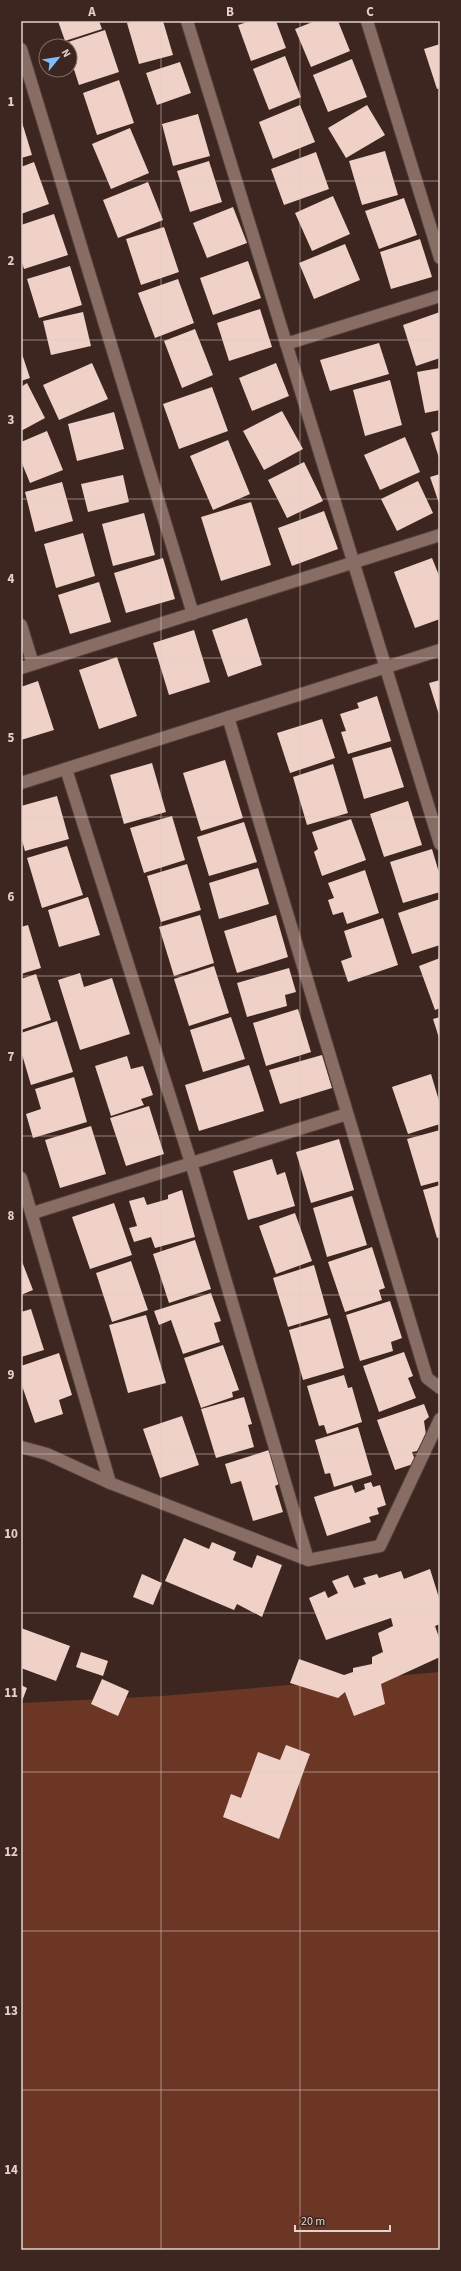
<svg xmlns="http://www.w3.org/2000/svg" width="461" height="2271" font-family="'Source Sans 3',sans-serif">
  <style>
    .green { fill: #6c3625 }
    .building { fill: #efd1c7 }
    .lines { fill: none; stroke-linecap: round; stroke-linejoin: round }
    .minor-casing { stroke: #54413b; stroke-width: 14 }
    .minor { stroke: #886d64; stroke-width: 12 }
    .grid { fill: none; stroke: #e1d2cd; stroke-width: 1; stroke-opacity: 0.55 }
    .neatline { fill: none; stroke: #e1d2cd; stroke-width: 1.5 }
    .grid-label { font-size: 13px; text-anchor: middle; font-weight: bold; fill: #e1d2cd }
  </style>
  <rect width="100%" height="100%" fill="#3d261f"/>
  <path class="green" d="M440,1672V2250H21V1703L162,1696Z"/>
  <g class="building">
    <path d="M58,21H99L102,29L65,41Z"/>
    <path d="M133,21H163L173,55L139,64L127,23Z"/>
    <path d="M250,21H276L286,48L251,61L238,25Z"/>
    <path d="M315,21H338L350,51L311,67L295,29Z"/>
    <path d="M105,30L119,72L79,85L70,57V46H66L65,43Z"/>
    <path d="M440,44V88L437,89L424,49Z"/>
    <path d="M285,56L301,97L269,110L253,69Z"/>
    <path d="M352,59L367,97L328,112L313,75Z"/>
    <path d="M180,62L191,93L157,105L146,73Z"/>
    <path d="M119,80L134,123L97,135L83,93Z"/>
    <path d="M300,105L315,142L273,159L259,122Z"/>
    <path d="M367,105L385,135L346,158L328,128Z"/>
    <path d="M198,114L210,156L173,166L162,124Z"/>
    <path d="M21,119L32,155L21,158Z"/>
    <path d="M130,128L149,173L111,189L92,144Z"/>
    <path d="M385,151L398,195L362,205L349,161Z"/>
    <path d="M316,152L329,189L284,205L271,169Z"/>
    <path d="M209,161L222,202L190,212L177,171Z"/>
    <path d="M34,162L49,204L21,214V167Z"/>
    <path d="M148,182L163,220L118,238L103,200Z"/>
    <path d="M333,196L350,234L312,251L295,213Z"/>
    <path d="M404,198L417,235L379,249L365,211Z"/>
    <path d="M233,207L247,243L207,258L193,223Z"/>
    <path d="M54,214L68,255L24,269L21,259V225Z"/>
    <path d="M164,227L179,272L141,285L126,239Z"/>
    <path d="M420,239L432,277L391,289L380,252Z"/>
    <path d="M345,244L360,280L314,299L299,263Z"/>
    <path d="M248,261L261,298L213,315L200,278Z"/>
    <path d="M70,266L82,305L39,318L27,279Z"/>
    <path d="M178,279L194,323L155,338L138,293Z"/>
    <path d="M260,309L272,347L229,361L217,323Z"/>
    <path d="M83,312L91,346L51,355L43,321Z"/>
    <path d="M440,312V358L416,366L403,325Z"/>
    <path d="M195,329L213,375L182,388L164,341Z"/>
    <path d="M379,343L389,374L330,391L320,360Z"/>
    <path d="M21,351L30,378L21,381Z"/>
    <path d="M92,363L108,399L59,420L43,385Z"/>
    <path d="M276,363L289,396L252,411L239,378Z"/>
    <path d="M440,368V410L425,413L417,372Z"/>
    <path d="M390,380L402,425L365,436L353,390Z"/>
    <path d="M27,383L45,418L21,431V387Z"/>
    <path d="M212,387L228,431L179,449L163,404Z"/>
    <path d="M282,411L303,449L264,470L243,431Z"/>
    <path d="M114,412L124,449L77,461L68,424Z"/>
    <path d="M440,430V461L431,433Z"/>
    <path d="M47,431L63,470L30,483L21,461V442Z"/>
    <path d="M405,437L420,472L380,490L364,455Z"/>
    <path d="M228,440L250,494L213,510L190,456Z"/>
    <path d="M304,462L323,501L287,518L268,480Z"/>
    <path d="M440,474V506L430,477Z"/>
    <path d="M123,475L129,502L88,512L81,484Z"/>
    <path d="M418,481L433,513L397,531L381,499Z"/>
    <path d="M62,482L73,521L35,532L25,492Z"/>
    <path d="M251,502L271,565L221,581L201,517Z"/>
    <path d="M324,511L338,549L292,566L278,528Z"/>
    <path d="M144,513L155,555L113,566L102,524Z"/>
    <path d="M83,533L95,576L56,588L44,544Z"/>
    <path d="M163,558L175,599L126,613L114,573Z"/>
    <path d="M432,558L440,578V619L415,628L394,572Z"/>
    <path d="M99,582L111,622L70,634L58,595Z"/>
    <path d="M247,618L262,665L228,677L212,630Z"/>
    <path d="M194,630L210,682L169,695L153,643Z"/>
    <path d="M117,657L137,716L99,729L79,670Z"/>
    <path d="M440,680V718L429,683Z"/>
    <path d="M38,681L54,730L21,740V687Z"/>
    <path d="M377,696L391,741L348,754L341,732L346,731L340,714L359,708L357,703Z"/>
    <path d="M322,719L335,758L290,773L277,733Z"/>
    <path d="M391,747L404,787L364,799L352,758Z"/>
    <path d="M225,760L243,818L201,831L183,773Z"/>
    <path d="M152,763L166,812L124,824L110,775Z"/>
    <path d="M333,764L348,813L307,825L293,777Z"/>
    <path d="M57,796L69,839L25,851L21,837V806Z"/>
    <path d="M408,801L422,845L384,857L370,814Z"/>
    <path d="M172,816L185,860L144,873L130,828Z"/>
    <path d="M351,819L366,860L322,876L314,852L318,849L312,832Z"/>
    <path d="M244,822L257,862L209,876L197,837Z"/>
    <path d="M67,846L83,895L42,908L27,858Z"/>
    <path d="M432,849L440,876V892L403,903L390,862Z"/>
    <path d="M187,864L201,910L161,922L147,876Z"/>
    <path d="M258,868L269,904L219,919L209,883Z"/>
    <path d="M365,870L379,913L347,924L343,912L333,915L328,900L334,898L328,883Z"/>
    <path d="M88,897L100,935L59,947L48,910Z"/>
    <path d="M440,899V945L412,954L398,913Z"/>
    <path d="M200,915L214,963L174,976L159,927Z"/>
    <path d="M276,915L288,957L237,973L224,931Z"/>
    <path d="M383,918L398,965L348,982L341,961L352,957L344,931Z"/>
    <path d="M28,925L41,968L21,974V927Z"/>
    <path d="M440,958V1008L435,1010L419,966Z"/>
    <path d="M214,966L229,1013L189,1026L174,979Z"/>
    <path d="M289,968L296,992L285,995L287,1006L247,1017L237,983Z"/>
    <path d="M80,973L84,987L112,978L130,1034L80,1050L58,980Z"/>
    <path d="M36,974L51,1020L21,1030V979Z"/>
    <path d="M298,1009L311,1052L266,1066L253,1023Z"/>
    <path d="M231,1017L245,1059L203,1072L190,1030Z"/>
    <path d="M440,1017V1041L433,1019Z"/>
    <path d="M57,1021L73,1072L31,1085L21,1051V1033Z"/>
    <path d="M322,1055L332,1088L280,1104L269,1070Z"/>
    <path d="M127,1056L131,1069L143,1066L153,1095L141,1099L144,1105L111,1116L95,1066Z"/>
    <path d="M249,1065L264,1111L199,1131L185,1085Z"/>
    <path d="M431,1074L440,1104V1124L408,1134L392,1087Z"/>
    <path d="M74,1077L87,1122L33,1138L26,1114L41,1109L35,1089Z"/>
    <path d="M149,1106L164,1154L126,1166L110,1118Z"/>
    <path d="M91,1126L106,1174L60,1188L45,1140Z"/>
    <path d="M440,1130V1181L421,1186L407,1139Z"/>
    <path d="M339,1139L354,1190L311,1203L296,1152Z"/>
    <path d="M272,1159L277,1175L285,1172L295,1206L248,1220L233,1171Z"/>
    <path d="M440,1185V1237L437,1238L423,1190Z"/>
    <path d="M182,1190L195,1237L155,1248L151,1237L134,1242L129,1228L137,1226L129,1201L144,1197L147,1205L168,1199V1195Z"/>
    <path d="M352,1196L367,1245L327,1257L313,1208Z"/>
    <path d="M114,1203L132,1255L90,1269L72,1217Z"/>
    <path d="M295,1213L312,1261L276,1274L259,1226Z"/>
    <path d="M195,1240L211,1289L169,1303L153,1254Z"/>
    <path d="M372,1247L385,1288L379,1290L382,1300L345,1312L328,1262Z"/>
    <path d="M21,1259L33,1290L21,1295Z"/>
    <path d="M131,1261L148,1310L112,1322L96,1273Z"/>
    <path d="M314,1265L328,1315L288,1327L273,1278Z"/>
    <path d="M211,1293L221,1321L214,1323L220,1342L183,1354L171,1320L159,1325L154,1311Z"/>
    <path d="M390,1301L402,1338L391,1342L393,1351L360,1361L346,1315Z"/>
    <path d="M31,1309L44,1350L21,1357V1312Z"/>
    <path d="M146,1315L166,1383L128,1393L109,1325Z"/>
    <path d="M330,1318L344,1368L303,1380L289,1330Z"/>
    <path d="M223,1345L239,1390L232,1392L233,1397L201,1408L184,1358Z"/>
    <path d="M404,1352L413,1376L408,1378L416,1398L379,1412L363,1366Z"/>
    <path d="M59,1353L72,1395L59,1400L63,1414L35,1423L21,1383V1366Z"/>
    <path d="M344,1375L348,1388L352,1387L362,1422L327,1434L324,1425L319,1426L307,1386Z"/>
    <path d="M244,1397L252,1424L248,1425L254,1447L216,1458L201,1409Z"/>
    <path d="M424,1404L429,1417L424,1421L426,1435L417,1451L412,1452L416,1463L395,1470L377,1420Z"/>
    <path d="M182,1416L199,1465L160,1478L143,1429Z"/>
    <path d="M358,1427L372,1475L334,1487L330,1473L325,1474L315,1440Z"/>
    <path d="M269,1450L279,1484L275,1486L283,1512L253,1521L241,1481L231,1484L225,1464Z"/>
    <path d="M371,1482L373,1487L380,1485L386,1505L377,1508L379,1514L369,1517L371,1522L327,1536L314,1497L352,1485L355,1493L365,1489L364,1484Z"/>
    <path d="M184,1538L209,1549L212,1542L236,1552L233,1560L252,1568L257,1555L282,1565L262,1617L237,1604L234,1610L165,1581Z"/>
    <path d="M430,1569L440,1601V1624L435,1626L440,1640V1657L381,1684L385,1704L354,1716L345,1692L338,1698L290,1683L299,1659L344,1675L353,1672V1668L372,1664V1657L383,1652L378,1633L393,1626L391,1618L326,1640L309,1598L325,1591L328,1598L338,1593L332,1581L348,1575L354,1588L366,1584L363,1578L377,1574L379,1578L401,1571L404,1579Z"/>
    <path d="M142,1574L162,1583L153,1605L133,1597Z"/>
    <path d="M21,1628L70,1646L56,1681L21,1668Z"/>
    <path d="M81,1652L108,1661L103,1676L76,1667Z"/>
    <path d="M102,1679L129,1691L118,1716L91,1704Z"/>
    <path d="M21,1685L27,1688L21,1704Z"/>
    <path d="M286,1745L310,1754L279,1839L223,1817L231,1794L241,1798L258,1752L280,1760Z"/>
  </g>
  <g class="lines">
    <g class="minor-casing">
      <g id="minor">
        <path d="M187,21L440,844"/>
        <path d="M367,21L440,258"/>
        <path d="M21,49L193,614"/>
        <path d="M286,344L440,296"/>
        <path d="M21,625L33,664"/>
        <path d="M21,668L440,535"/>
        <path d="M228,717L427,1378L440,1388"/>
        <path d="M66,769L191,1163L308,1560"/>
        <path d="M21,783L440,650"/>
        <path d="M21,1178L110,1483"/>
        <path d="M33,1213L347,1114"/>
        <path d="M21,1447L47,1454L110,1483L308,1560L380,1546L440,1419"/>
      </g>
    </g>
    <use href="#minor" class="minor"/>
  </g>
  <path class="grid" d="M161,21V2250M300,21V2250M21,181H440M21,340H440M21,499H440M21,658H440M21,817H440M21,976H440M21,1136H440M21,1295H440M21,1454H440M21,1613H440M21,1772H440M21,1931H440M21,2090H440"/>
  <rect width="461" height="2271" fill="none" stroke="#3d261f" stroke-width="44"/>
  <g transform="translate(58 58) rotate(60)"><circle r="19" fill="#3d261f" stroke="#7f6b65"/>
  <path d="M0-3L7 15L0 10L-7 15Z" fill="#7ebdf9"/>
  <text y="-6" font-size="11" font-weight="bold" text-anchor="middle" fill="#e1d2cd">N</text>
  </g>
  <path d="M295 2225v6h95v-6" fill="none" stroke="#e1d2cd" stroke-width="2"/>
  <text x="301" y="2225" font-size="12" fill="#e1d2cd" stroke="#3d261f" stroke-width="3" paint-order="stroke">20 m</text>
  <rect x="22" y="22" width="417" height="2227" class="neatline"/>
  <g class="grid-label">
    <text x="92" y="16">A</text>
    <text x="230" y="16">B</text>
    <text x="370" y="16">C</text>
    <text x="11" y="106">1</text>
    <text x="11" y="265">2</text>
    <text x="11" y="424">3</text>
    <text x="11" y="583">4</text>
    <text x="11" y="742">5</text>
    <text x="11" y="901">6</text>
    <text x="11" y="1061">7</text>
    <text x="11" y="1220">8</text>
    <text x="11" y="1379">9</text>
    <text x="11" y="1538">10</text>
    <text x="11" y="1697">11</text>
    <text x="11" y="1856">12</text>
    <text x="11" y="2015">13</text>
    <text x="11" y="2174">14</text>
  </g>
</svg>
